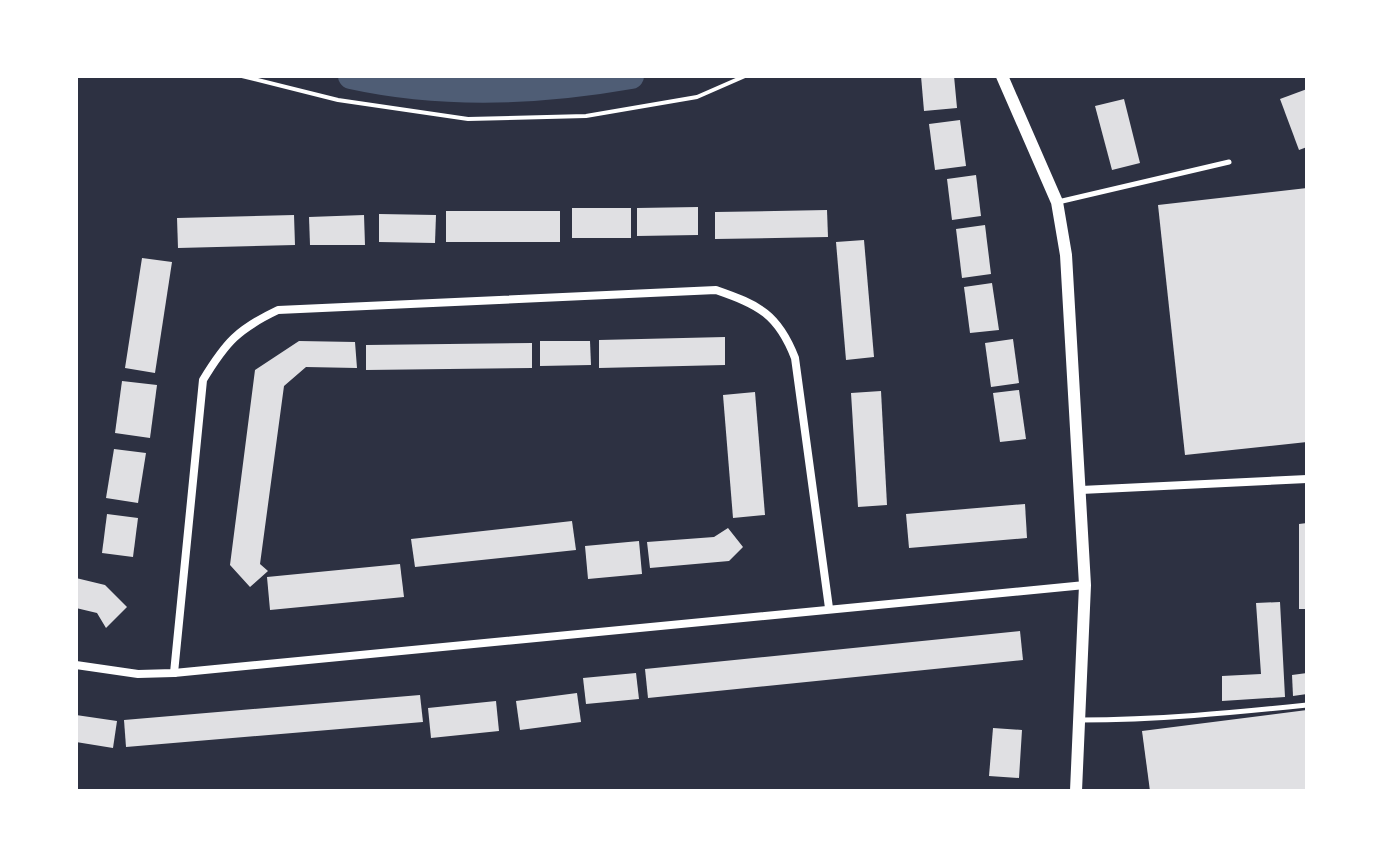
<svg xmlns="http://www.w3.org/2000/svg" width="1383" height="867" font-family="'Zilla Slab',serif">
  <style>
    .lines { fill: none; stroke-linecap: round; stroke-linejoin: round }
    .canal { stroke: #4f5d75; stroke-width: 26 }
    .building { fill: #e0e0e3 }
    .path { stroke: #fff; stroke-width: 4 }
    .service { stroke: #fff; stroke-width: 5 }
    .minor { stroke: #fff; stroke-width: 8 }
    .tertiary { stroke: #fff; stroke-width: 12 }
  </style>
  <rect width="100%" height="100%" fill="#2d3142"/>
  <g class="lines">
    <path class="canal" d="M351,76C442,96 540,92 631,76"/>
  </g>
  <g class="building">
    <path d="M921,76H954L957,108L924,111Z"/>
    <path d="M1307,89V147L1299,150L1280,99Z"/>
    <path d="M1124,99L1140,163L1112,170L1095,106Z"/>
    <path d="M960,120L966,166L935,170L929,124Z"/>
    <path d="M976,175L981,216L952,220L947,179Z"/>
    <path d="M1307,188V442L1185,455L1158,205Z"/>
    <path d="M698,207V235L637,236V208Z"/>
    <rect x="572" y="208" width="59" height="30"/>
    <path d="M827,210L828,237L715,239V212Z"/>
    <rect x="446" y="211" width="114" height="31"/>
    <path d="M379,214L436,215L435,243L379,242Z"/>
    <path d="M294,215L295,245L178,248L177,218Z"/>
    <path d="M364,215L365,245H310L309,217Z"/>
    <path d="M985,225L991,274L962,278L956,229Z"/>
    <path d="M864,240L874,357L846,360L836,242Z"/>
    <path d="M142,258L172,262L155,373L125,368Z"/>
    <path d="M992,283L999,330L970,333L964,287Z"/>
    <path d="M725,337V365L599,368V340Z"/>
    <path d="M1013,339L1019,383L991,387L985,343Z"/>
    <path d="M299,341L355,342L357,368L306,367L284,386L260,564L268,571L250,587L230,565L255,370Z"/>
    <path d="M540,341H590L591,365L540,366Z"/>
    <path d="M532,343V368L366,370V345Z"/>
    <path d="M122,381L157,385L150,438L115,433Z"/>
    <path d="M1019,390L1026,439L1000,442L993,393Z"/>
    <path d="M881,391L887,505L858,507L851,393Z"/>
    <path d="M755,392L765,515L733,518L723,395Z"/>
    <path d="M114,449L146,453L138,503L106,498Z"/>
    <path d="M1025,504L1027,538L909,548L906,514Z"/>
    <path d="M107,514L138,518L133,557L102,553Z"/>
    <path d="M572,521L576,550L415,567L411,539Z"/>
    <path d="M1307,523V609H1299V524Z"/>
    <path d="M728,528L743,547L729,561L650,568L647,542L714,537Z"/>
    <path d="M639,541L642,574L588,579L585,546Z"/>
    <path d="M400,564L404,597L270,610L267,577Z"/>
    <path d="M76,578L105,585L127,607L106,628L97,613L76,608Z"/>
    <path d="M1280,602L1285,697L1222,701V676L1261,674L1256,603Z"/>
    <path d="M1020,631L1023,660L648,698L645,669Z"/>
    <path d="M636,673L639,699L586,704L583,678Z"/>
    <path d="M1307,673V694L1293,696L1292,675Z"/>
    <path d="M577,693L581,722L520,730L516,701Z"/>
    <path d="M420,695L423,722L126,747L124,720Z"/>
    <path d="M496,701L499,731L431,738L428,708Z"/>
    <path d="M1307,710V791H1150L1142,731Z"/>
    <path d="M76,715L117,721L113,748L76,742Z"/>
    <path d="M993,728L1022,730L1019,778L989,776Z"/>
  </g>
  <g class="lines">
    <path class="path" d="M242,76L338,100L468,119L586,116L697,97L745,76"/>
    <g class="service">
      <path d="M1058,202L1229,162"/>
      <path d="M1080,720C1157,720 1231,713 1307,705"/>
    </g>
    <g class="minor">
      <path d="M1081,490L1307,479"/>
      <path d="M76,665L138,674L174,673L1085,585"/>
      <path d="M174,673L203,380C226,342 238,329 278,310L716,290C759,305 778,314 795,358L829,608"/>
    </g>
    <path class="tertiary" d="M1002,76L1057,202L1066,255L1085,585L1076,791"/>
  </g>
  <rect width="1383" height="867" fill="none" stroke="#ffffff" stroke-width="156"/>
</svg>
